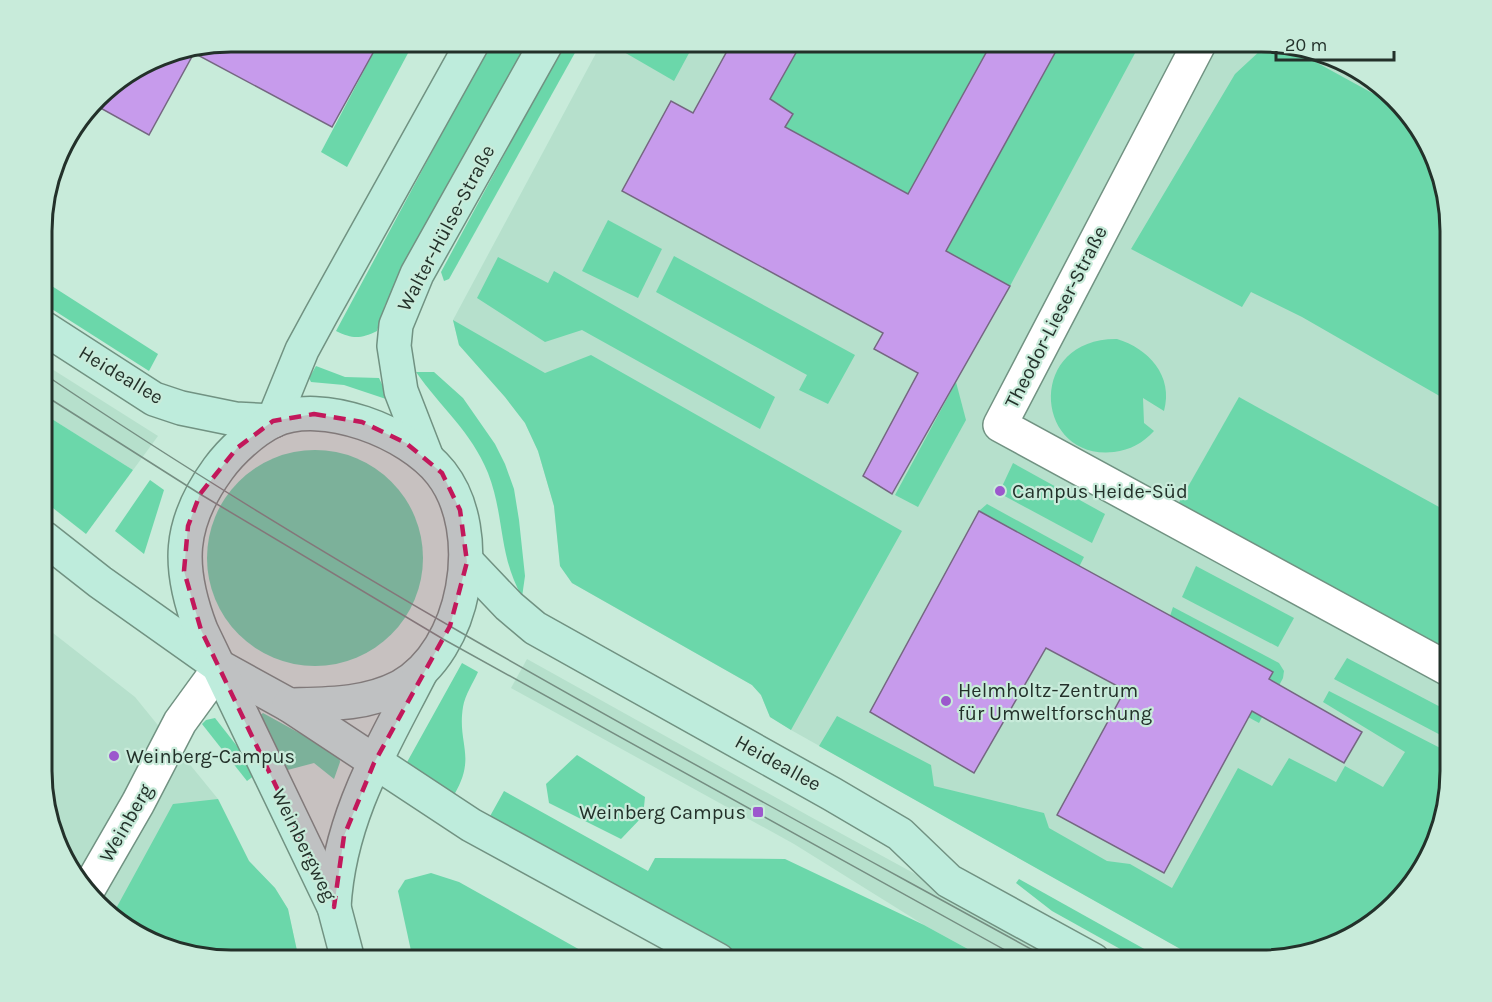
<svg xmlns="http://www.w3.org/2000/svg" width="1492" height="1002" font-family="Karla,sans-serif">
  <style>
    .built { fill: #b6e0cc }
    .green { fill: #6bd7aa }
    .building { fill: #c79bec; stroke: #756781; stroke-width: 1.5 }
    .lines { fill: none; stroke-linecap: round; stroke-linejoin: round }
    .street-casing { stroke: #719282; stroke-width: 36 }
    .secondary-casing { stroke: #719282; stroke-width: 36 }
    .street { stroke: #fff; stroke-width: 33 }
    .secondary { stroke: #beecdc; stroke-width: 33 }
    .tram { stroke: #758e82; stroke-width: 1.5 }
    .marked { fill: #c2185b; fill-opacity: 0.2; stroke: #c2185b; stroke-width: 4.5; stroke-dasharray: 12 8; stroke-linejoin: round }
    .poi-dot { fill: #9c58cd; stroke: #c8ebda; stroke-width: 2 }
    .labels { text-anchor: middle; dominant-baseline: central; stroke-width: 4.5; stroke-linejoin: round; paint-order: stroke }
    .street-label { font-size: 20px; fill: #23312a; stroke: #c8ebda }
    .poi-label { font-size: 20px; fill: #23312a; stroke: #c8ebda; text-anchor: start }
    .rim { fill: none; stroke: #23312a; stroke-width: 3 }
  </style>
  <rect width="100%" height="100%" fill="#c8ebda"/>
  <g class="built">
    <path d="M602,42H1260L1321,52L1366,74L1425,137L1450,220V782L1418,876L1355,935L1272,960H1200L791,730L770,717L761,695L752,685L572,583L560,566L554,506L538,451L525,423L505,397L459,345L453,320Z"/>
    <path d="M44,364L158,436L133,470L44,414Z"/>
    <path d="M44,626L135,697L218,799L249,861L275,888L288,909L299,960H232L171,950L126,928L68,865L44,795Z"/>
    <path d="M527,659L809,816L1073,960H988L924,925L794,844L511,688Z"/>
  </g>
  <g class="green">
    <path d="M379,42H414L347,167L321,152Z"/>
    <path d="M491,42H529L385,305L377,331C360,339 353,339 336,331Z"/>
    <path d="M565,42H581L449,279L444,281L441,272Z"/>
    <path d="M620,42H695L674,81L617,48Z"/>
    <path d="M802,42H975L988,49L908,194L785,127L792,114L770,99Z"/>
    <path d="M1061,42H1141L1010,286L946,251Z"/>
    <path d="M1262,49H1292L1394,105L1425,137L1450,220V402L1302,317L1251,292L1242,307L1131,249L1235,74Z"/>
    <path d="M608,220L662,249L638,298L582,271Z"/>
    <path d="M674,256L855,355L828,404L799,390L807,375L656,292Z"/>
    <path d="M498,257L548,283L554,271L775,397L760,429L582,330L545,342L477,298Z"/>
    <path d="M44,281L158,354L149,371L44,304Z"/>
    <path d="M453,320L545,373L591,355L902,531L791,730L770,717L761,695L752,685L572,583L560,566L554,506L538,451L525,423L505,397L459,345Z"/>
    <path d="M1117,339C1148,348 1174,376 1164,411L1143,398L1144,423L1154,431C1143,443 1130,450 1114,452C1034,461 1025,338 1117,339Z"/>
    <path d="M316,366L345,377L379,378L388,397L386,399L344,385L311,382L309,378Z"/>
    <path d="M416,372H434L463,398L495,444L505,464L514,489L519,520L525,576L522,597C498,554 505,517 488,473C471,431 441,408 416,372Z"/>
    <path d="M956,382L966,420L918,507L895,495Z"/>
    <path d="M1239,397L1450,513V653L1177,506Z"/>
    <path d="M44,414L133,470L86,534L44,501Z"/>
    <circle cx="315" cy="558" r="108"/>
    <path d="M1013,463L1105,514L1092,543L999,493Z"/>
    <path d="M150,480L164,490L144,554L115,531Z"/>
    <path d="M987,504L1084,557L1079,567L979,511Z"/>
    <path d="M1196,566L1294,618L1278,647L1182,597Z"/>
    <path d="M1173,607L1279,663L1284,671L1283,678L1259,723L1248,717L1170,616Z"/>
    <path d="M1347,658L1450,712V740L1334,679Z"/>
    <path d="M462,663L478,672C473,683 465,695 463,707C457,744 477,756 454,795L406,764Z"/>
    <path d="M1329,691L1450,753V782L1418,876L1355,935L1272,960H1200L819,746L837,716L931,765L934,786L1044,813L1049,828L1107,861L1130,864L1172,888L1238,768L1272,786L1289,758L1336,782L1345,766L1383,787L1405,752L1323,702Z"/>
    <path d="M263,713L339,755L340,762L334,779L314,763L280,772L257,718Z"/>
    <path d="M215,718L244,755L255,775L247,781L202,724L206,720Z"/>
    <path d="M577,755L645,797L643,816L621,839L549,803L546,784Z"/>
    <path d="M504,791L648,871L655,858L785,859L924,925L988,960H738L489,818Z"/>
    <path d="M218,799L249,861L275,888L288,909L299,960C236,960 160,964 113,914L173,804Z"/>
    <path d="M431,873L459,882L598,960H413L398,891L405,880Z"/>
    <path d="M1019,879L1164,960H1140L1052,911L1016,883Z"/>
  </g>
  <g class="building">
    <path d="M232,42H379L332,127L194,53L149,135L95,105L106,89L160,56Z"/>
    <path d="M732,42H802L770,99L793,114L785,127L908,194L992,42H1061L946,251L1010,286L892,494L863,476L918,373L874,349L883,333L622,191L671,101L693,113Z"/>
    <path d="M979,511L1273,672L1269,679L1362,732L1344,763L1252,711L1164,873L1057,815L1125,690L1046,648L974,773L870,712Z"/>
  </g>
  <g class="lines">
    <g class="street-casing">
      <g id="street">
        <path d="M1200,42L1000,425L1450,670"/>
        <path d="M89,888L138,803L180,722L220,667"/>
      </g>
    </g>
    <g class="secondary-casing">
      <g id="secondary">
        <path d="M44,328L154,399L181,408L235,419L273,421"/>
        <path d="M273,421L302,350L321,315L473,42"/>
        <path d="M427,458L401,391L394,346L396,325L417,274L547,42"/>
        <path d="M44,538L100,582L220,667L289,705L471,825L718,960"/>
        <path d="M467,562L509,606L535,628L832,794L900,834L949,881L1093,960"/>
        <path d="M289,705C327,704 365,705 400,687C466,651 487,532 441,473C409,432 322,398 273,421C253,431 231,451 218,469C178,524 177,567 201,630L334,907L348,960"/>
        <path d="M334,907C339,818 381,750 421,672"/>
      </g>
    </g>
    <use href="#street" class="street"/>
    <use href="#secondary" class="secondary"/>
    <g class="tram">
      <path d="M44,374C366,591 711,773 1051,960"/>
      <path d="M44,395L200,494L443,639L1023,960"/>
    </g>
  </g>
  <path class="marked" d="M314,414L362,422L406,443L442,473L460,510L467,562L450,626L374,763L344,836L334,907L201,630L184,571L188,526L200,494L237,448L273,421Z"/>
  <g class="poi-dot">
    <circle cx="1000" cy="491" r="6"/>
    <circle cx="946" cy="701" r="6"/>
    <circle cx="114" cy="756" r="6"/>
    <rect x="752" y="806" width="12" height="12" rx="3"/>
  </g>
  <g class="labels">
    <g class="street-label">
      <text transform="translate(446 228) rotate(-62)">Walter-Hülse-Straße</text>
      <text transform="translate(1056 317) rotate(-63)">Theodor-Lieser-Straße</text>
      <text transform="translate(121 375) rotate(31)">Heideallee</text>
      <text transform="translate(778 763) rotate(29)">Heideallee</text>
      <text transform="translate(126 823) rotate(-60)">Weinberg</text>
      <text transform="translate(304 845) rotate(64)">Weinbergweg</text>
    </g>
    <g class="poi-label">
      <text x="1012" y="491">Campus Heide-Süd</text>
      <text x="958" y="690">Helmholtz-Zentrum<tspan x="958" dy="23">für Umweltforschung</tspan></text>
      <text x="126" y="756">Weinberg-Campus</text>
      <text x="746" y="812" text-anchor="end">Weinberg Campus</text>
    </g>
  </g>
  <path d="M0 0H1492V1002H0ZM231 52H1261A179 179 0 0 1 1440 231V771A179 179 0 0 1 1261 950H231A179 179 0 0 1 52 771V231A179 179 0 0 1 231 52Z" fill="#c8ebda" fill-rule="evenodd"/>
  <path class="rim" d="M231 52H1261A179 179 0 0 1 1440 231V771A179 179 0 0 1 1261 950H231A179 179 0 0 1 52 771V231A179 179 0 0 1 231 52Z"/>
  <path d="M1276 51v9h118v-9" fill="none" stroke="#23312a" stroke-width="3"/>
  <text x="1285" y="51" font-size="18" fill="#23312a" stroke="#c8ebda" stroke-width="4.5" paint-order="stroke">20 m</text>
</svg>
